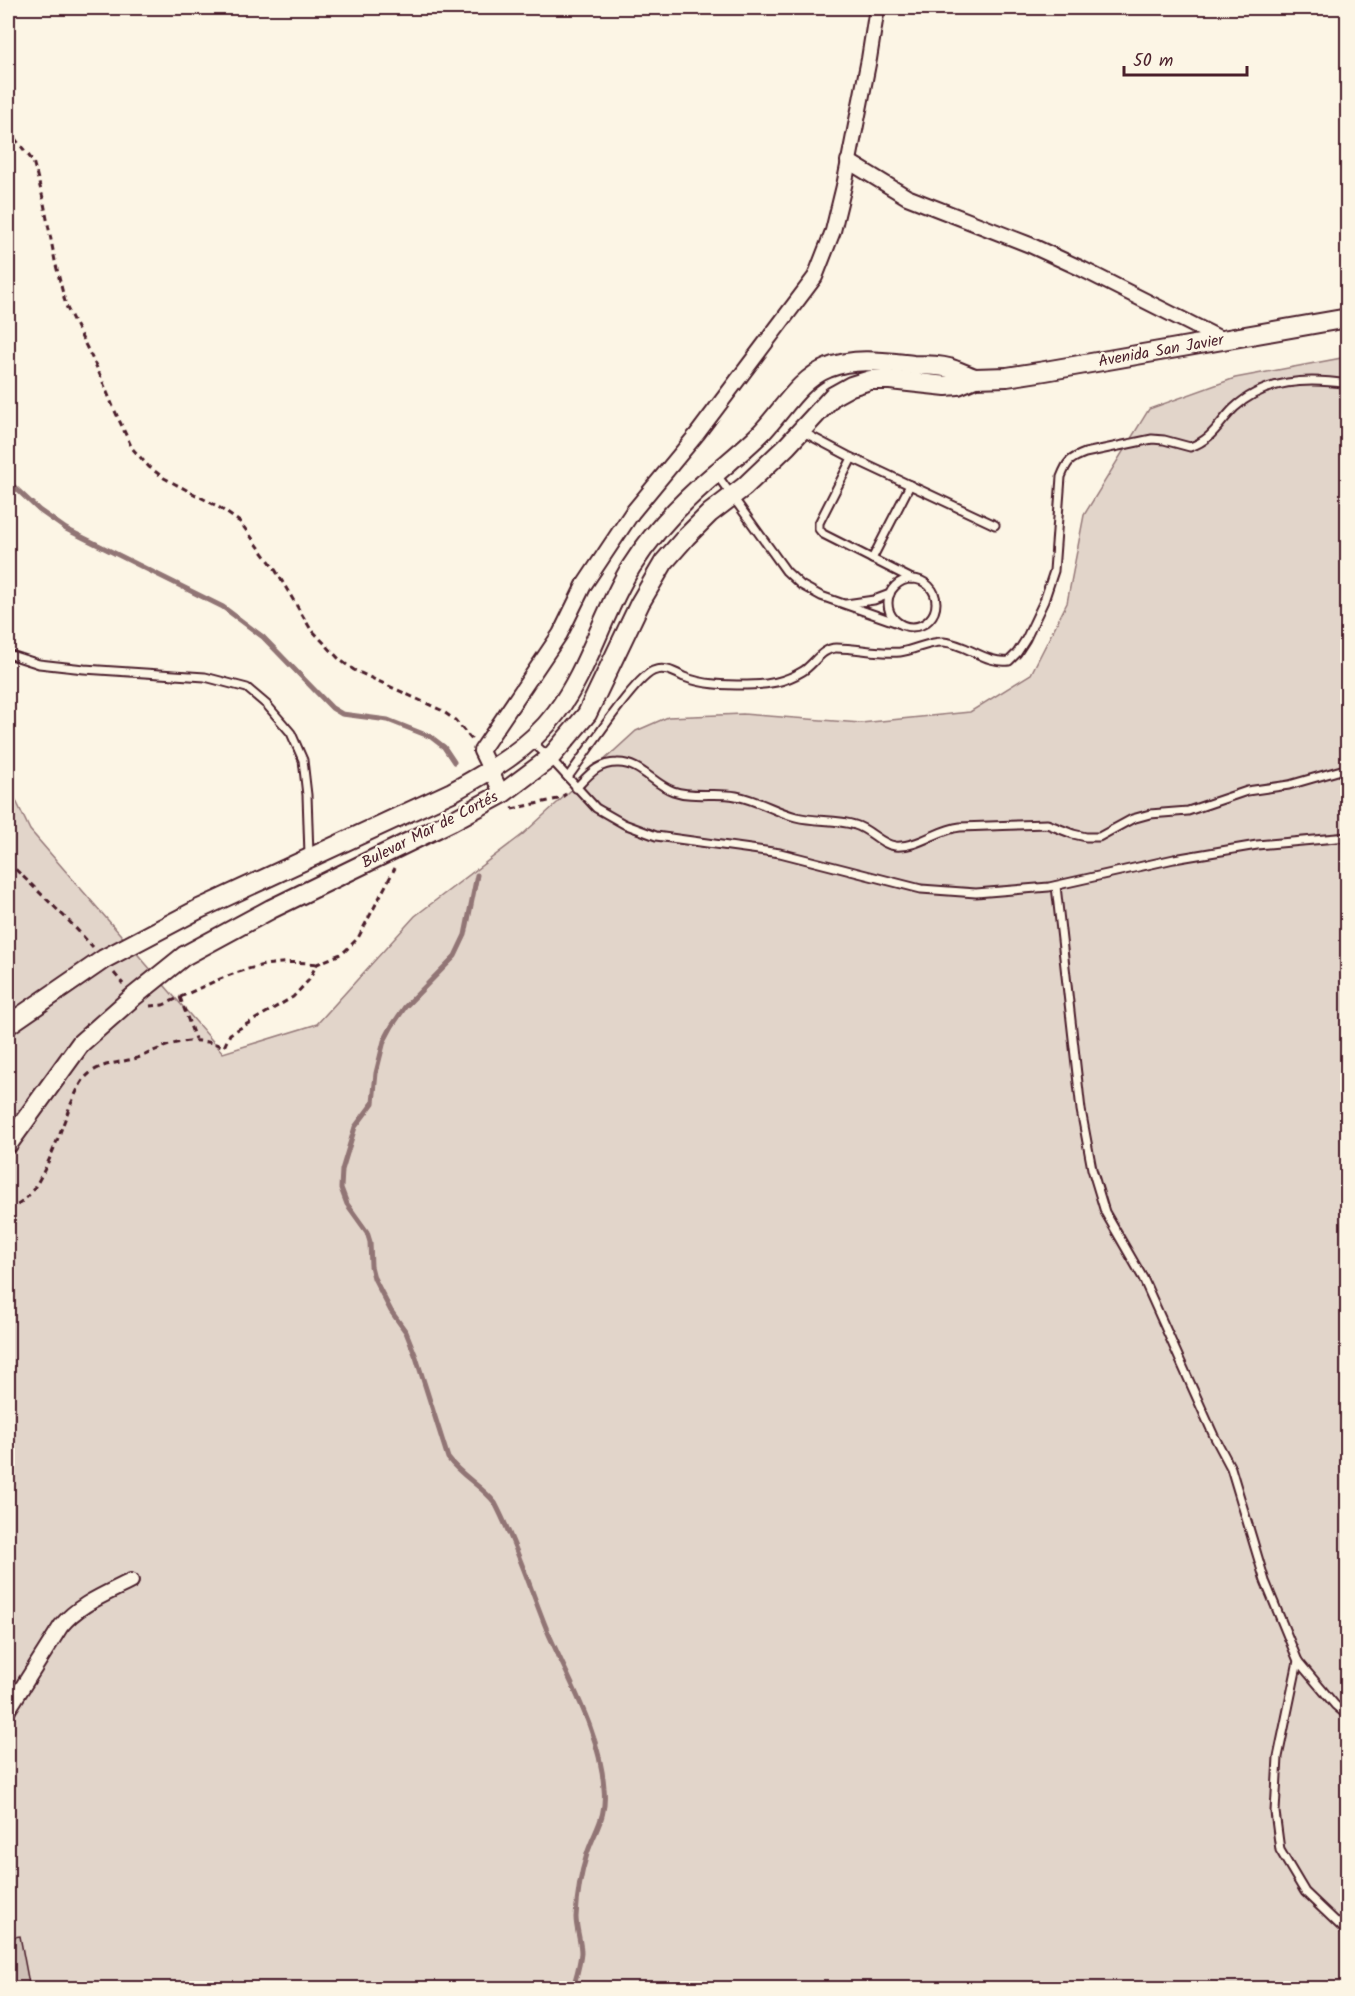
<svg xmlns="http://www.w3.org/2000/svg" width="1355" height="1996" font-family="Kalam,sans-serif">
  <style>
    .green { fill: #e2d5ca; stroke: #967a7a; stroke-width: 1.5 }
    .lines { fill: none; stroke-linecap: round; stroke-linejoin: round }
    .stream { stroke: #917474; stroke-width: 5 }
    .building { fill: #cfc0b7; stroke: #4a1f2b; stroke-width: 1.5 }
    .service-casing { stroke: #4a1f2b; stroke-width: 11 }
    .minor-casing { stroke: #4a1f2b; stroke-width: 18 }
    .tertiary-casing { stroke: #4a1f2b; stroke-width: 22 }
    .path { stroke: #4a1f2b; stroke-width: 3; stroke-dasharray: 6 4.5; stroke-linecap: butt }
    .service { stroke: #fcf5e5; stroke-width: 7 }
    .minor { stroke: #fcf5e5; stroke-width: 14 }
    .tertiary { stroke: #fcf5e5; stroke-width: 18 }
    .labels { text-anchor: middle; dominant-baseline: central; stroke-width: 4.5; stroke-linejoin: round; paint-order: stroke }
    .street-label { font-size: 16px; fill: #4a1f2b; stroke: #fcf5e5 }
  </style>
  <rect width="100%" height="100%" fill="#fcf5e5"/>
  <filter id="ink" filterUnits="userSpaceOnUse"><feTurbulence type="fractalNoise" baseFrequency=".0167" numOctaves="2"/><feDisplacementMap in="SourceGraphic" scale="12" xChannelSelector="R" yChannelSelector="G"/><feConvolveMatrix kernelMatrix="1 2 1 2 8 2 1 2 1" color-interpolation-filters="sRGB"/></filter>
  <g filter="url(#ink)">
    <path class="green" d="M1347,357V1988H8V784L30,830L223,1053L317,1024L415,916L522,835L636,731L668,717L743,714L861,723L970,712L1031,674L1067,603L1084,515L1149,409L1235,378Z"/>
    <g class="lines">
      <g class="stream">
        <path d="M8,481L39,510L66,529L223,607L263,637L332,708L342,714L388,720L431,737L444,747L454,762"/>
        <path d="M477,875L465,935L455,956L405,1007L392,1026L384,1041L376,1073L373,1103L355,1127L342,1170L341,1188L347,1204L367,1232L370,1242L371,1266L374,1278L391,1311L406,1332L416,1357L448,1458C461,1476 482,1486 495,1503C516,1543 530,1588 547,1630C569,1681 600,1732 604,1788C607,1818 595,1829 587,1854C581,1873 577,1896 576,1917C576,1929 581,1941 581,1953C580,1965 576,1977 573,1988"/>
      </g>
    </g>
    <path class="building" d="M20,1936L30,1989H8V1938Z"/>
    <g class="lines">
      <g class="service-casing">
        <g id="service">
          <path d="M803,432L852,458L819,523V529L823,534L912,579"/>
          <path d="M852,458L995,525"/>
          <path d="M717,475L786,571L801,585L821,596L898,623"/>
          <path d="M872,559L910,485"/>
          <circle cx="912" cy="603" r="24"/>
          <path d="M846,604L874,600L890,594"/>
          <path d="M8,654L39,664L84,669L205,677L247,688L267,705L291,733L303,760L307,795L309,855"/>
          <path d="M531,741L550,758L596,808L624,824L656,836L780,853L921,889L976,893L1049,887L1174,859L1257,845L1348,837"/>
          <path d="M568,777C584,756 633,680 653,671C664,666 674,672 684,677C704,685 725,685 747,685C768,685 785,682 803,671C814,664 822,648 836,648C858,648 879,654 900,652C915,650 930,641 944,642C967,644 986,664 1009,661L1017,653L1026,639L1044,601L1054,571L1061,477C1067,462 1069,459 1085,453L1152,439L1164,440L1190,447C1213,439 1218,424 1234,408C1265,379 1308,378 1348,384"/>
          <path d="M576,788C589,775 597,763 617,763C640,762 653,784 673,791C693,798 715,792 736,796C758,800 776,812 796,817C816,822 836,819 855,825C870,829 880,844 895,846C918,848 938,829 960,827L1047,824L1073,834L1086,837H1099L1132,819L1150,814L1188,811L1247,791L1289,785L1348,768"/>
          <path d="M1056,886L1081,1110L1092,1169L1105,1212L1143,1278L1214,1436L1231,1468L1265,1581L1298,1661L1335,1705L1348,1716"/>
          <path d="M1298,1661L1278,1757L1275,1812L1280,1850L1305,1892L1348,1933"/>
        </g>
      </g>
      <g class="minor-casing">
        <g id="minor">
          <path d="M848,161L907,197L1030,245L1080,268L1223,340"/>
          <path d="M502,794L481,751L560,634L584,585L632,513L697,434L815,277L833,231L844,186L869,59L877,8"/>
          <path d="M8,1710L61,1626C79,1604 106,1594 131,1581"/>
        </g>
      </g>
      <g class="tertiary-casing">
        <g id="tertiary">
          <path d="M8,1025L104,959L197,910L452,792C490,771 529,749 556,713C589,669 602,614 631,567C653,532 684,500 716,473C731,460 746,448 760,434C781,413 799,379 828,368C855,357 885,362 913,365C925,365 938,365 949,368C958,371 966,375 975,378"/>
          <path d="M8,1144L81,1043L133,997L184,956L271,909L452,821L502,794L550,758L587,714L640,603L664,562L686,537L710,513L744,487L787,446L833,396L851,386L870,380H890L946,386L958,385L975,378L1007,377L1045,371L1348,318"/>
        </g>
      </g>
      <g class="path">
        <path d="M8,130L33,161L43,198L55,261L66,306L97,368L114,409L132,448L149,467L164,478L217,506L240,522L273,566L310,628L340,660L354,670L441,710L455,720L472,740"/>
        <path d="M512,809L558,799L566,794"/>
        <path d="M8,862L68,920L93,947"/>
        <path d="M114,973L123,984"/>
        <path d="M180,997L195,1039"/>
        <path d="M150,1006L163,1005C217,981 255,956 317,964"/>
        <path d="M8,1210C14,1207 22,1203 27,1197C45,1178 60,1132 70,1106C75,1096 80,1081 89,1074C104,1061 128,1063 145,1055C171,1042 197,1035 224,1047L230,1034L293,997L308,981L317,964L343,953L358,938L395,868"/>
      </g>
      <use href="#service" class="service"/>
      <use href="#minor" class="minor"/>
      <use href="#tertiary" class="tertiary"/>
    </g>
  </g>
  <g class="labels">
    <g class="street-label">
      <text transform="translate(1161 351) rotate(-10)">Avenida San Javier</text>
      <text transform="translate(430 830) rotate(-27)">Bulevar Mar de Cortés</text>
    </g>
  </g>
  <rect width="1355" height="1996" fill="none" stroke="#fcf5e5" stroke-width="30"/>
  <rect x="15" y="15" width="1325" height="1966" fill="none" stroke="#4a1f2b" stroke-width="2" filter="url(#ink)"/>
  <path d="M1124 66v9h123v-9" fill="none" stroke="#4a1f2b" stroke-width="3"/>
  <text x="1133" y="66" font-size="18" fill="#4a1f2b" stroke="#fcf5e5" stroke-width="4.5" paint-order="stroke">50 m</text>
</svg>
